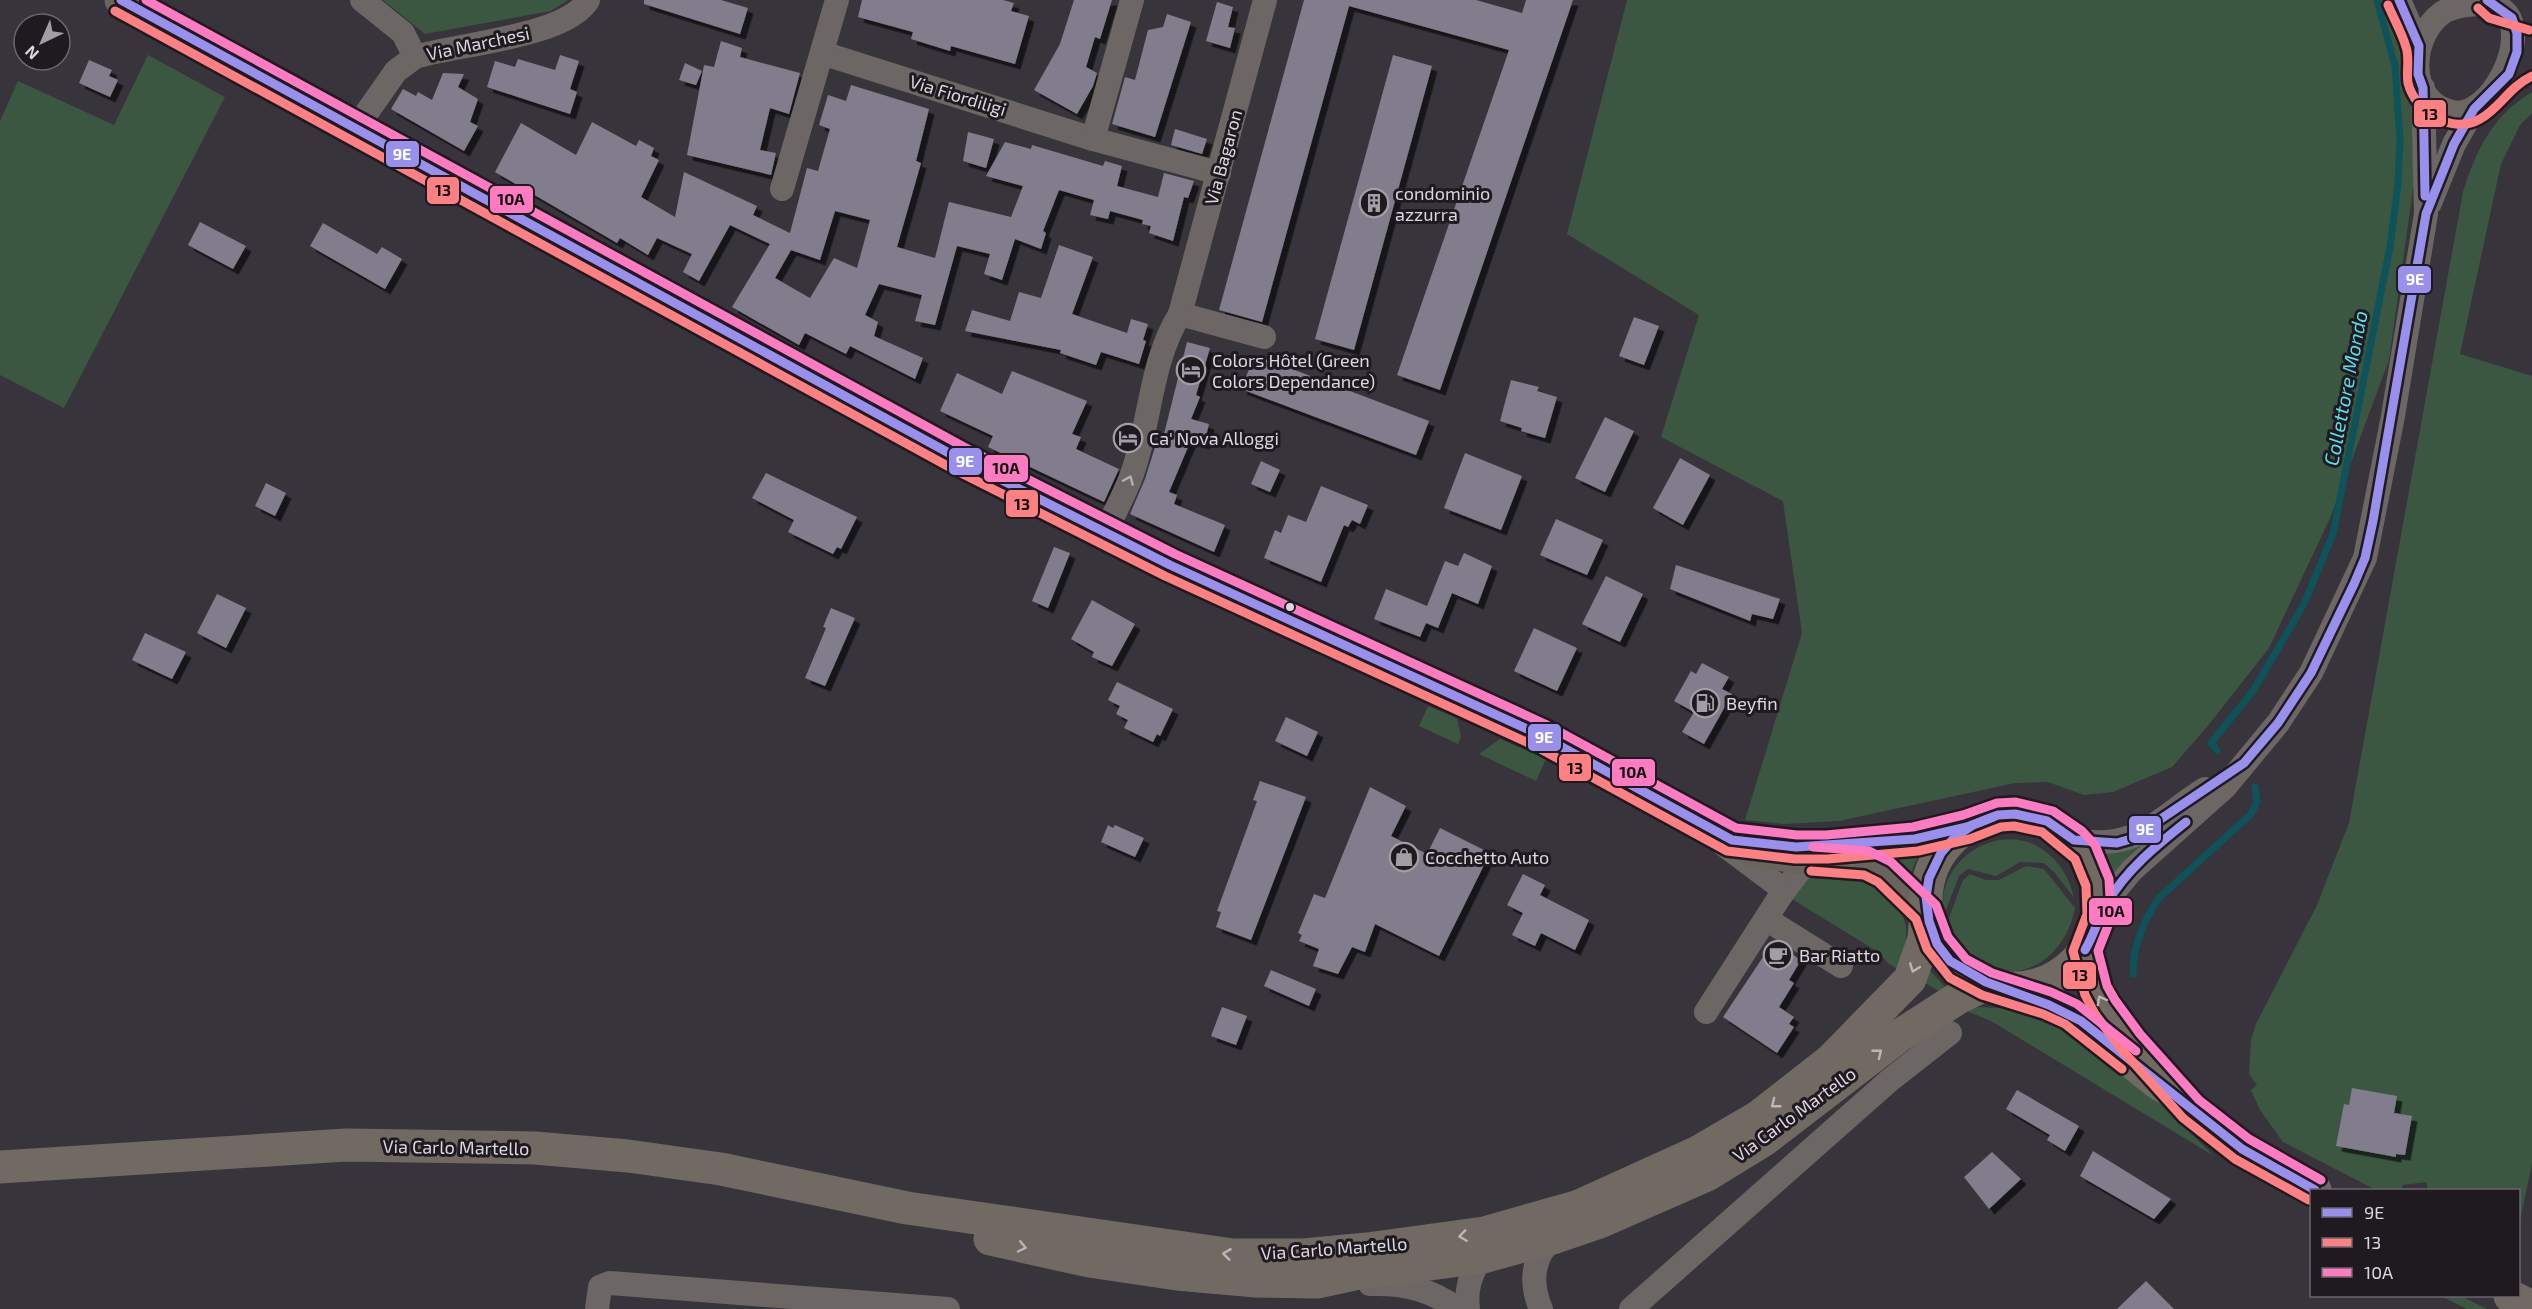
<svg xmlns="http://www.w3.org/2000/svg" width="2532" height="1309" font-family="'Exo 2',sans-serif">
  <style>
    .green { fill: #3b5741 }
    .lines { fill: none; stroke-linecap: round; stroke-linejoin: round }
    .stream { stroke: #0e525a; stroke-width: 7 }
    .building { fill: #817d8c; fill-rule: evenodd; filter: url(#shadow) }
    .minor { stroke: #6c6764; stroke-width: 24 }
    .secondary { stroke: #69645d; stroke-width: 33 }
    .primary { stroke: #706a62; stroke-width: 33 }
    .bus-1-casing { stroke: #1e1a20; stroke-width: 14 }
    .bus-2-casing { stroke: #1e1a20; stroke-width: 14 }
    .bus-3-casing { stroke: #1e1a20; stroke-width: 14 }
    .bus-1 { stroke: #9990ee; stroke-width: 9 }
    .bus-2 { stroke: #ff8083; stroke-width: 9 }
    .bus-3 { stroke: #fe7ac1; stroke-width: 9 }
    .oneway { stroke: #b5b0b5 }
    .oneway2 { stroke: #bcb6ba }
    .bus-dot { fill: #ddd7e0; stroke: #1e1a20; stroke-width: 2 }
    .labels { text-anchor: middle; dominant-baseline: central; stroke-width: 6; stroke-linejoin: round; paint-order: stroke }
    .street-label { font-size: 18px; fill: #ddd7e0; stroke: #1e1a20 }
    .poi-label { font-size: 18px; fill: #ddd7e0; stroke: #1e1a20; text-anchor: start }
    .water-label { font-size: 20px; font-style: italic; fill: #5bdceb; stroke: #1e1a20 }
    .line-badge { stroke: #1e1a20; stroke-width: 2 }
    .badge-label { font-size: 16px; text-anchor: middle; font-weight: bold; fill: #fff }
    .pale-badge-label { font-size: 16px; text-anchor: middle; font-weight: bold; fill: #111 }
  </style>
  <defs>
    <filter id="shadow"><feDropShadow dx="5.5" dy="5.5" stdDeviation="0" flood-color="#0009"/></filter>
  </defs>
  <rect width="100%" height="100%" fill="#38343b"/>
  <g class="green">
    <path d="M383,0H568L551,11L425,34Z"/>
    <path d="M1627,0H2392L2410,63L2414,182L2389,360L2331,516L2269,648L2207,727L2172,767L2113,792L2084,795L2048,782L2015,783L1839,821L1784,824L1745,820L1802,633L1783,501L1661,437L1699,315L1567,234Z"/>
    <path d="M148,55L225,97L64,408L0,375V121L18,81L114,125Z"/>
    <path d="M2532,92V113L2520,125L2501,164L2460,354L2532,376V1164L2519,1225L2518,1190H2428L2426,1182L2403,1185L2400,1190H2376L2283,1142L2260,1110L2251,1090L2257,1085L2249,1074L2251,1040L2256,1024L2317,905L2349,823L2463,192C2476,150 2493,115 2532,92Z"/>
    <path d="M1428,706L1457,718L1461,737L1458,744L1419,726Z"/>
    <path d="M1500,739L1546,759L1536,781L1479,754Z"/>
    <path d="M2152,838L2110,880L2099,853Z"/>
    <path d="M2000,840C2037,834 2067,863 2074,898L2055,873L2044,863L2020,862L1996,876L1968,869L1959,876L1944,915C1937,879 1964,846 2000,840Z"/>
    <path d="M1922,848L1908,879L1879,857Z"/>
    <path d="M2026,866L2044,869L2075,908C2060,983 1976,996 1946,926L1963,880L1970,874L1986,880H1999Z"/>
    <path d="M1813,873L1870,878C1908,918 1912,915 1901,971L1889,964L1878,952L1792,899Z"/>
    <path d="M1927,967L1945,987L1948,997L1921,980Z"/>
    <path d="M1980,1007L2020,1009L2050,1016L2139,1082L2214,1156L1991,1021L1964,1010Z"/>
    <path d="M2441,1296H2461L2487,1309H2467Z"/>
  </g>
  <g class="lines">
    <g class="stream">
      <path d="M2217,750L2211,743L2253,691L2304,604L2333,534L2390,247L2398,184L2400,141L2395,66L2377,0"/>
      <path d="M2133,974C2133,946 2143,921 2159,898L2251,814L2257,802L2255,787"/>
    </g>
  </g>
  <g class="building">
    <path d="M644,0H721L748,8L740,34L644,4Z"/>
    <path d="M862,0H1003L1014,3L1011,11L1029,16L1015,64L951,46L950,51L911,39L913,32L858,17Z"/>
    <path d="M1074,0H1112L1100,39L1095,37L1086,67L1097,73L1093,86L1077,114L1034,90L1060,44Z"/>
    <path d="M1304,0H1476L1522,13L1526,0H1573L1440,390L1397,375L1509,50L1349,6L1262,322L1219,310Z"/>
    <path d="M1217,2L1233,7L1228,27L1235,28L1230,48L1206,41Z"/>
    <path d="M1167,14L1191,22L1155,137L1112,124L1125,77L1135,80L1148,30L1163,27Z"/>
    <path d="M721,41L742,48L740,57L800,73L789,114L770,108L760,150L776,153L771,175L687,155L704,65L714,67Z"/>
    <path d="M560,55L579,61L570,89L577,92L570,114L487,87L495,61L515,67L518,59L555,70Z"/>
    <path d="M1393,55L1432,66L1354,350L1315,339Z"/>
    <path d="M89,60L112,70L109,76L118,80L110,97L79,83Z"/>
    <path d="M685,63L702,71L696,85L679,80Z"/>
    <path d="M443,73L464,74L458,87L478,99L470,122L478,126L464,151L391,109L403,89L416,96L418,92L432,100Z"/>
    <path d="M851,85L929,109L916,161L921,163L897,247L935,258L949,202L1011,217L1023,186L986,176L1005,142L1031,149L1032,145L1103,166L1105,161L1122,166L1117,186L1158,197L1164,173L1194,181L1188,198L1184,197L1173,241L1149,233L1151,226L1142,224L1143,220L1110,211L1108,219L1090,215L1094,200L1059,190L1043,231L1046,233L1041,249L1015,239L1002,280L984,274L990,254L957,246L935,325L915,321L922,295L879,284L865,315L878,322L874,336L923,358L915,379L850,346L846,354L805,333L799,345L732,307L770,244L730,225L699,281L683,272L692,254L657,238L648,255L620,238L617,243L495,172L521,123L576,155L592,122L636,146L639,140L654,148L651,156L659,160L641,197L675,217L684,172L757,206L753,215L790,233L807,168L818,171L830,129L819,125L828,95L846,101ZM835,211L870,220L857,268L834,258L810,298L775,278L791,250L820,260Z"/>
    <path d="M1175,129L1207,139L1202,154L1171,145Z"/>
    <path d="M968,132L994,139L986,168L963,161Z"/>
    <path d="M200,222L246,246L233,269L188,245Z"/>
    <path d="M323,223L377,254L382,247L402,259L385,289L310,246Z"/>
    <path d="M1059,245L1093,257L1072,314L1127,333L1131,319L1148,324L1143,340L1146,341L1139,364L1101,352L1096,365L1060,353L1061,350L965,331L972,310L1010,321L1019,292L1041,298Z"/>
    <path d="M1634,317L1659,326L1644,365L1619,356Z"/>
    <path d="M1187,342L1210,348L1196,395L1200,397L1191,419L1209,424L1204,444L1191,440L1169,492L1177,495L1174,504L1225,525L1214,552L1130,514L1145,479L1156,444L1161,446Z"/>
    <path d="M1255,355L1429,421L1416,455L1241,389Z"/>
    <path d="M1012,371L1087,401L1072,434L1081,437L1076,449L1119,469L1104,502L988,447L993,436L940,411L957,373L1002,394Z"/>
    <path d="M1511,380L1539,387L1537,391L1557,397L1545,438L1521,431L1522,428L1500,421Z"/>
    <path d="M1605,417L1634,431L1605,492L1575,478Z"/>
    <path d="M1465,453L1522,476L1501,530L1444,508Z"/>
    <path d="M1680,458L1710,475L1683,525L1653,508Z"/>
    <path d="M1261,461L1280,470L1270,492L1251,484Z"/>
    <path d="M766,473L857,517L841,549L837,547L833,554L788,532L794,520L752,498Z"/>
    <path d="M266,483L286,493L275,516L255,506Z"/>
    <path d="M1321,486L1368,505L1360,524L1352,520L1348,527L1344,525L1321,582L1264,558L1275,530L1281,533L1288,515L1306,522Z"/>
    <path d="M1556,519L1603,540L1587,575L1540,555Z"/>
    <path d="M1054,547L1070,553L1048,608L1032,601Z"/>
    <path d="M1464,553L1492,566L1478,604L1452,593L1438,628L1426,623L1420,637L1374,619L1386,589L1427,606L1445,561L1458,566Z"/>
    <path d="M1676,565L1780,599L1773,619L1752,614L1750,621L1670,589Z"/>
    <path d="M1606,576L1643,594L1620,642L1582,624Z"/>
    <path d="M217,594L246,608L226,648L197,633Z"/>
    <path d="M1092,600L1135,624L1112,666L1092,657L1094,652L1071,639Z"/>
    <path d="M831,608L855,618L825,686L805,678L826,628L823,627Z"/>
    <path d="M1534,628L1577,648L1557,691L1514,671Z"/>
    <path d="M145,633L186,652L172,679L132,660Z"/>
    <path d="M1702,663L1729,677L1722,689L1732,694L1704,744L1682,732L1694,712L1674,701L1691,671L1696,674Z"/>
    <path d="M1117,682L1173,709L1160,736L1157,734L1153,742L1124,728L1128,720L1116,714L1120,706L1108,700Z"/>
    <path d="M1286,717L1318,732L1307,756L1275,741Z"/>
    <path d="M1260,781L1306,797L1251,940L1216,927L1221,912L1217,911L1257,801L1253,800Z"/>
    <path d="M1370,787L1406,806L1391,836L1427,854L1440,828L1490,853L1439,956L1375,924L1365,952L1352,947L1338,974L1313,966L1319,949L1299,941L1302,935L1298,933L1314,894L1325,898Z"/>
    <path d="M1108,825L1113,828L1115,825L1144,838L1135,857L1101,842Z"/>
    <path d="M1523,874L1545,885L1540,895L1589,920L1575,950L1541,933L1535,946L1512,935L1523,913L1507,905Z"/>
    <path d="M1773,942L1801,960L1789,980L1794,983L1779,1007L1794,1017L1789,1024L1794,1027L1777,1053L1723,1017Z"/>
    <path d="M1271,970L1316,989L1309,1006L1264,986Z"/>
    <path d="M1222,1007L1247,1016L1236,1045L1211,1036Z"/>
    <path d="M2352,1088L2397,1096L2394,1113L2412,1116L2405,1155L2396,1154V1157L2336,1146L2344,1104L2349,1105Z"/>
    <path d="M2017,1090L2079,1126L2065,1151L2047,1140L2050,1135L2006,1109Z"/>
    <path d="M2093,1151L2171,1199L2154,1219L2080,1176Z"/>
    <path d="M1992,1152L2021,1179L1989,1209L1964,1177Z"/>
    <path d="M2146,1281L2174,1309H2117Z"/>
  </g>
  <g class="lines">
    <g class="minor">
      <path d="M362,0L403,33L415,57"/>
      <path d="M2399,0L2419,46"/>
      <path d="M2478,4C2486,5 2497,6 2504,11C2532,37 2490,121 2452,112C2405,102 2410,36 2442,13C2452,6 2466,5 2478,4Z"/>
      <path d="M822,53L1093,139L1219,173"/>
      <path d="M356,128L396,71L415,57C457,44 566,37 588,0"/>
      <path d="M1093,139L1132,0"/>
      <path d="M782,189L837,0"/>
      <path d="M2430,203L2454,144L2474,109"/>
      <path d="M1264,337L1180,314L1265,0"/>
      <path d="M1105,533C1114,513 1125,494 1132,474C1151,421 1150,362 1180,314"/>
      <path d="M2074,840C2138,851 2156,820 2205,789"/>
      <path d="M1724,845L1780,887L1781,895L1800,870L1818,859"/>
      <path d="M2099,916L2117,888L2132,870L2225,787L2278,723L2311,673L2365,558L2393,416L2426,214L2423,88"/>
      <path d="M1766,919L1841,966"/>
      <path d="M1706,1012L1781,895"/>
      <path d="M1370,1284C1405,1283 1429,1289 1458,1309"/>
      <path d="M597,1309L600,1287L610,1283L948,1309"/>
      <path d="M1468,1309C1465,1286 1473,1264 1491,1249"/>
      <path d="M1541,1309C1530,1284 1531,1254 1556,1237"/>
      <path d="M1631,1309L1890,1080L1950,1033"/>
    </g>
    <g class="secondary">
      <path d="M121,0L790,368L1105,533L1540,735L1702,825L1755,850L1802,858L1846,860L1878,868L1926,912"/>
      <path d="M1830,846L1915,839L1967,827"/>
    </g>
    <g class="primary">
      <circle cx="2013" cy="901" r="87"/>
      <path d="M2085,950L2096,991L2105,1007L2141,1052"/>
      <path d="M2010,991L2047,1003L2071,1014L2159,1084L2172,1091L2242,1149L2315,1190"/>
      <path d="M0,1167L346,1145L535,1148L628,1156L721,1169L907,1208L1233,1255H1303L1367,1249L1484,1233L1579,1206L1698,1152L1758,1117L1831,1060L1910,979L1924,939L1926,912"/>
      <path d="M990,1239L1089,1261L1177,1274L1256,1281L1317,1282L1354,1274L1483,1257L1556,1237L1600,1222L1707,1175L1764,1140L1902,1034L1958,998L1987,984"/>
      <path d="M2510,1296L2532,1307"/>
    </g>
    <g class="bus-1-casing">
      <g id="bus-1">
        <path d="M121,0L958,458L1170,565L1540,735L1732,840L1796,847L1915,839L1967,827L1998,815L2015,814L2047,821L2074,840L2117,843L2131,839L2244,763L2278,723L2311,673L2354,584L2365,558L2373,521L2426,214L2454,144L2474,109L2509,74L2517,52V33L2512,18L2487,0"/>
        <path d="M2399,0L2419,46L2418,74L2423,88L2425,196"/>
        <path d="M1993,817L1973,825L1955,837L1941,853L1929,878L1926,897L1929,921L1937,944L1950,961L1986,982L2049,1005L2081,1021L2242,1149L2315,1190"/>
        <path d="M2085,950C2094,935 2098,918 2107,903C2126,870 2157,845 2186,822"/>
      </g>
    </g>
    <g class="bus-2-casing">
      <g id="bus-2">
        <path d="M2388,5C2394,19 2402,33 2406,47C2410,58 2406,72 2408,83C2415,112 2452,135 2480,119C2499,109 2509,87 2532,76"/>
        <path d="M2478,8L2489,18L2529,30"/>
        <path d="M115,11L953,469L1165,576L1535,746L1727,851L1795,859H1828L1918,851L1970,839L2001,827L2014,826L2042,832L2075,859L2086,886L2087,914L2073,951L2085,995L2095,1014L2122,1050L2183,1118L2235,1159L2309,1200"/>
        <path d="M1811,871L1864,875L1878,882L1916,919L1927,949L1950,978L1982,995L2043,1014L2065,1024L2122,1069"/>
      </g>
    </g>
    <g class="bus-3-casing">
      <g id="bus-3">
        <path d="M146,0L964,447L1175,554L1545,724L1736,828L1797,835H1826L1913,827L1963,815L1997,803L2016,802L2053,811L2082,831L2095,845L2109,879L2111,918L2098,951L2107,986L2115,1000L2140,1034L2199,1100L2249,1139L2321,1180"/>
        <path d="M1813,847L1869,851L1891,862L1936,905L1948,937L1966,959L1992,973L2051,992L2077,1004L2136,1051"/>
      </g>
    </g>
    <use href="#bus-1" class="bus-1"/>
    <use href="#bus-2" class="bus-2"/>
    <use href="#bus-3" class="bus-3"/>
  </g>
  <defs><path id="oneway-chevron" d="M-2-3.5L2.5 0L-2 3.5" fill="none" stroke-width="1.6" stroke-linecap="round" stroke-linejoin="round" transform="scale(1.5)"/></defs>
  <use class="oneway" href="#oneway-chevron" transform="translate(1129 480) rotate(-67)"/>
  <g class="oneway2">
    <use href="#oneway-chevron" transform="translate(1914 968) rotate(111)"/>
    <use href="#oneway-chevron" transform="translate(2101 1000) rotate(-119)"/>
    <use href="#oneway-chevron" transform="translate(1878 1053) rotate(-38)"/>
    <use href="#oneway-chevron" transform="translate(1775 1104) rotate(142)"/>
    <use href="#oneway-chevron" transform="translate(1463 1236) rotate(172)"/>
    <use href="#oneway-chevron" transform="translate(1022 1247) rotate(12)"/>
    <use href="#oneway-chevron" transform="translate(1227 1254) rotate(-173)"/>
  </g>
  <defs>
    <g id="building-ring" transform="scale(1.5)"><circle r="9.5" fill="#1e1a20" stroke="#a39ea6" stroke-width="1.5"/><path d="M-4-6H4V6H1V3H-1V6H-4ZM-2.5-4.3h1.7v1.8h-1.7ZM.8-4.3h1.7v1.8H.8ZM-2.5-1h1.7V.8h-1.7ZM.8-1h1.7V.8H.8Z" fill="#a39ea6"/></g>
    <g id="hotel-ring" transform="scale(1.5)"><circle r="9.5" fill="#1e1a20" stroke="#a39ea6" stroke-width="1.5"/><path d="M-6-4.5h1.5V1H6V5H4.5V3h-9V5H-6ZM-4 0a1.8 1.8 0 1 1 3.6 0ZM.5 0V-2.5h3Q6-2.5 6 0Z" fill="#a39ea6"/></g>
    <g id="fuel-ring" transform="scale(1.5)"><circle r="9.5" fill="#1e1a20" stroke="#a39ea6" stroke-width="1.5"/><path d="M-5.5-6h7V0h2V4h1.3V-2.5L3-4.5l.8-.8L6-3V5H2.5V1h-1V6h-7ZM-4.2-4.7v3.2H.2V-4.7Z" fill="#a39ea6"/></g>
    <g id="shop-ring" transform="scale(1.5)"><circle r="9.5" fill="#1e1a20" stroke="#a39ea6" stroke-width="1.5"/><path d="M-5-2.5h2.3a2.7 3.5 0 0 1 5.4 0H5L5.5 6h-11ZM-1.5-2.5h3a1.5 2.3 0 0 0-3 0Z" fill="#a39ea6"/></g>
    <g id="cafe-ring" transform="scale(1.5)"><circle r="9.5" fill="#1e1a20" stroke="#a39ea6" stroke-width="1.5"/><path d="M-5.5-4.5H6V0H3Q3 3.5 0 3.5H-2.5Q-5.5 3.5-5.5 0ZM3-3.2v2h1.7v-2ZM-6 4.5H4V6H-6Z" fill="#a39ea6"/></g>
  </defs>
  <g fill-rule="evenodd">
    <use href="#building-ring" x="1374" y="203"/>
    <use href="#hotel-ring" x="1191" y="370"/>
    <use href="#hotel-ring" x="1128" y="438"/>
    <use href="#fuel-ring" x="1705" y="703"/>
    <use href="#shop-ring" x="1404" y="857"/>
    <use href="#cafe-ring" x="1778" y="955"/>
  </g>
  <circle class="bus-dot" cx="1290" cy="607" r="5"/>
  <g class="labels">
    <g class="street-label">
      <text transform="translate(478 43) rotate(-12)">Via Marchesi</text>
      <text transform="translate(958 95) rotate(17)">Via Fiordiligi</text>
      <text transform="translate(1223 157) rotate(-75)">Via Bagaron</text>
      <text transform="translate(1794 1114) rotate(-36)">Via Carlo Martello</text>
      <text transform="translate(456 1147) rotate(1)">Via Carlo Martello</text>
      <text transform="translate(1334 1248) rotate(-4)">Via Carlo Martello</text>
    </g>
    <g class="poi-label">
      <text x="1395" y="193">condominio<tspan x="1395" dy="21">azzurra</tspan></text>
      <text x="1212" y="360">Colors Hôtel (Green<tspan x="1212" dy="21">Colors Dependance)</tspan></text>
      <text x="1149" y="438">Ca' Nova Alloggi</text>
      <text x="1726" y="703">Beyfin</text>
      <text x="1425" y="857">Cocchetto Auto</text>
      <text x="1799" y="955">Bar Riatto</text>
    </g>
    <g class="water-label">
      <text transform="translate(2345 388) rotate(-79)">Collettore Mondo</text>
    </g>
  </g>
  <g class="line-badge">
    <rect x="2413" y="99" width="34" height="29" rx="6" fill="#ff8083"/>
    <rect x="385" y="140" width="35" height="28" rx="6" fill="#9990ee"/>
    <rect x="426" y="176" width="34" height="29" rx="6" fill="#ff8083"/>
    <rect x="489" y="185" width="45" height="29" rx="6" fill="#fe7ac1"/>
    <rect x="2397" y="265" width="35" height="29" rx="6" fill="#9990ee"/>
    <rect x="948" y="447" width="35" height="29" rx="6" fill="#9990ee"/>
    <rect x="983" y="454" width="46" height="29" rx="6" fill="#fe7ac1"/>
    <rect x="1005" y="489" width="34" height="29" rx="6" fill="#ff8083"/>
    <rect x="1527" y="723" width="35" height="29" rx="6" fill="#9990ee"/>
    <rect x="1558" y="753" width="34" height="29" rx="6" fill="#ff8083"/>
    <rect x="1611" y="758" width="45" height="29" rx="6" fill="#fe7ac1"/>
    <rect x="2128" y="815" width="34" height="29" rx="6" fill="#9990ee"/>
    <rect x="2088" y="897" width="45" height="29" rx="6" fill="#fe7ac1"/>
    <rect x="2062" y="961" width="35" height="29" rx="6" fill="#ff8083"/>
  </g>
  <g class="badge-label">
    <text x="402" y="160">9E</text>
    <text x="2415" y="285">9E</text>
    <text x="965" y="467">9E</text>
    <text x="1544" y="743">9E</text>
    <text x="2145" y="835">9E</text>
  </g>
  <g class="pale-badge-label">
    <text x="2430" y="120">13</text>
    <text x="443" y="196">13</text>
    <text x="511" y="205">10A</text>
    <text x="1006" y="474">10A</text>
    <text x="1022" y="510">13</text>
    <text x="1575" y="774">13</text>
    <text x="1633" y="778">10A</text>
    <text x="2111" y="917">10A</text>
    <text x="2080" y="981">13</text>
  </g>
  <rect x="2310" y="1189" width="210" height="108" fill="#1e1a20" stroke="#6a666d" stroke-width="1.5"/>
  <rect x="2322" y="1208" width="30" height="9" fill="#9990ee" stroke="#6a666d" stroke-width="1.5"/>
  <text x="2364" y="1219" font-size="18" fill="#ddd7e0">9E</text>
  <rect x="2322" y="1238" width="30" height="9" fill="#ff8083" stroke="#6a666d" stroke-width="1.5"/>
  <text x="2364" y="1249" font-size="18" fill="#ddd7e0">13</text>
  <rect x="2322" y="1268" width="30" height="9" fill="#fe7ac1" stroke="#6a666d" stroke-width="1.5"/>
  <text x="2364" y="1279" font-size="18" fill="#ddd7e0">10A</text>
  <g transform="translate(42 42) rotate(224)"><circle r="28" fill="#1e1a20" stroke="#6a666d" stroke-width="1.5"/>
  <path d="M0-4.5L10 22L0 15L-10 22Z" fill="#a39ea6"/>
  <text y="-9" font-size="16" font-weight="bold" text-anchor="middle" fill="#ddd7e0">N</text>
  </g>
</svg>
